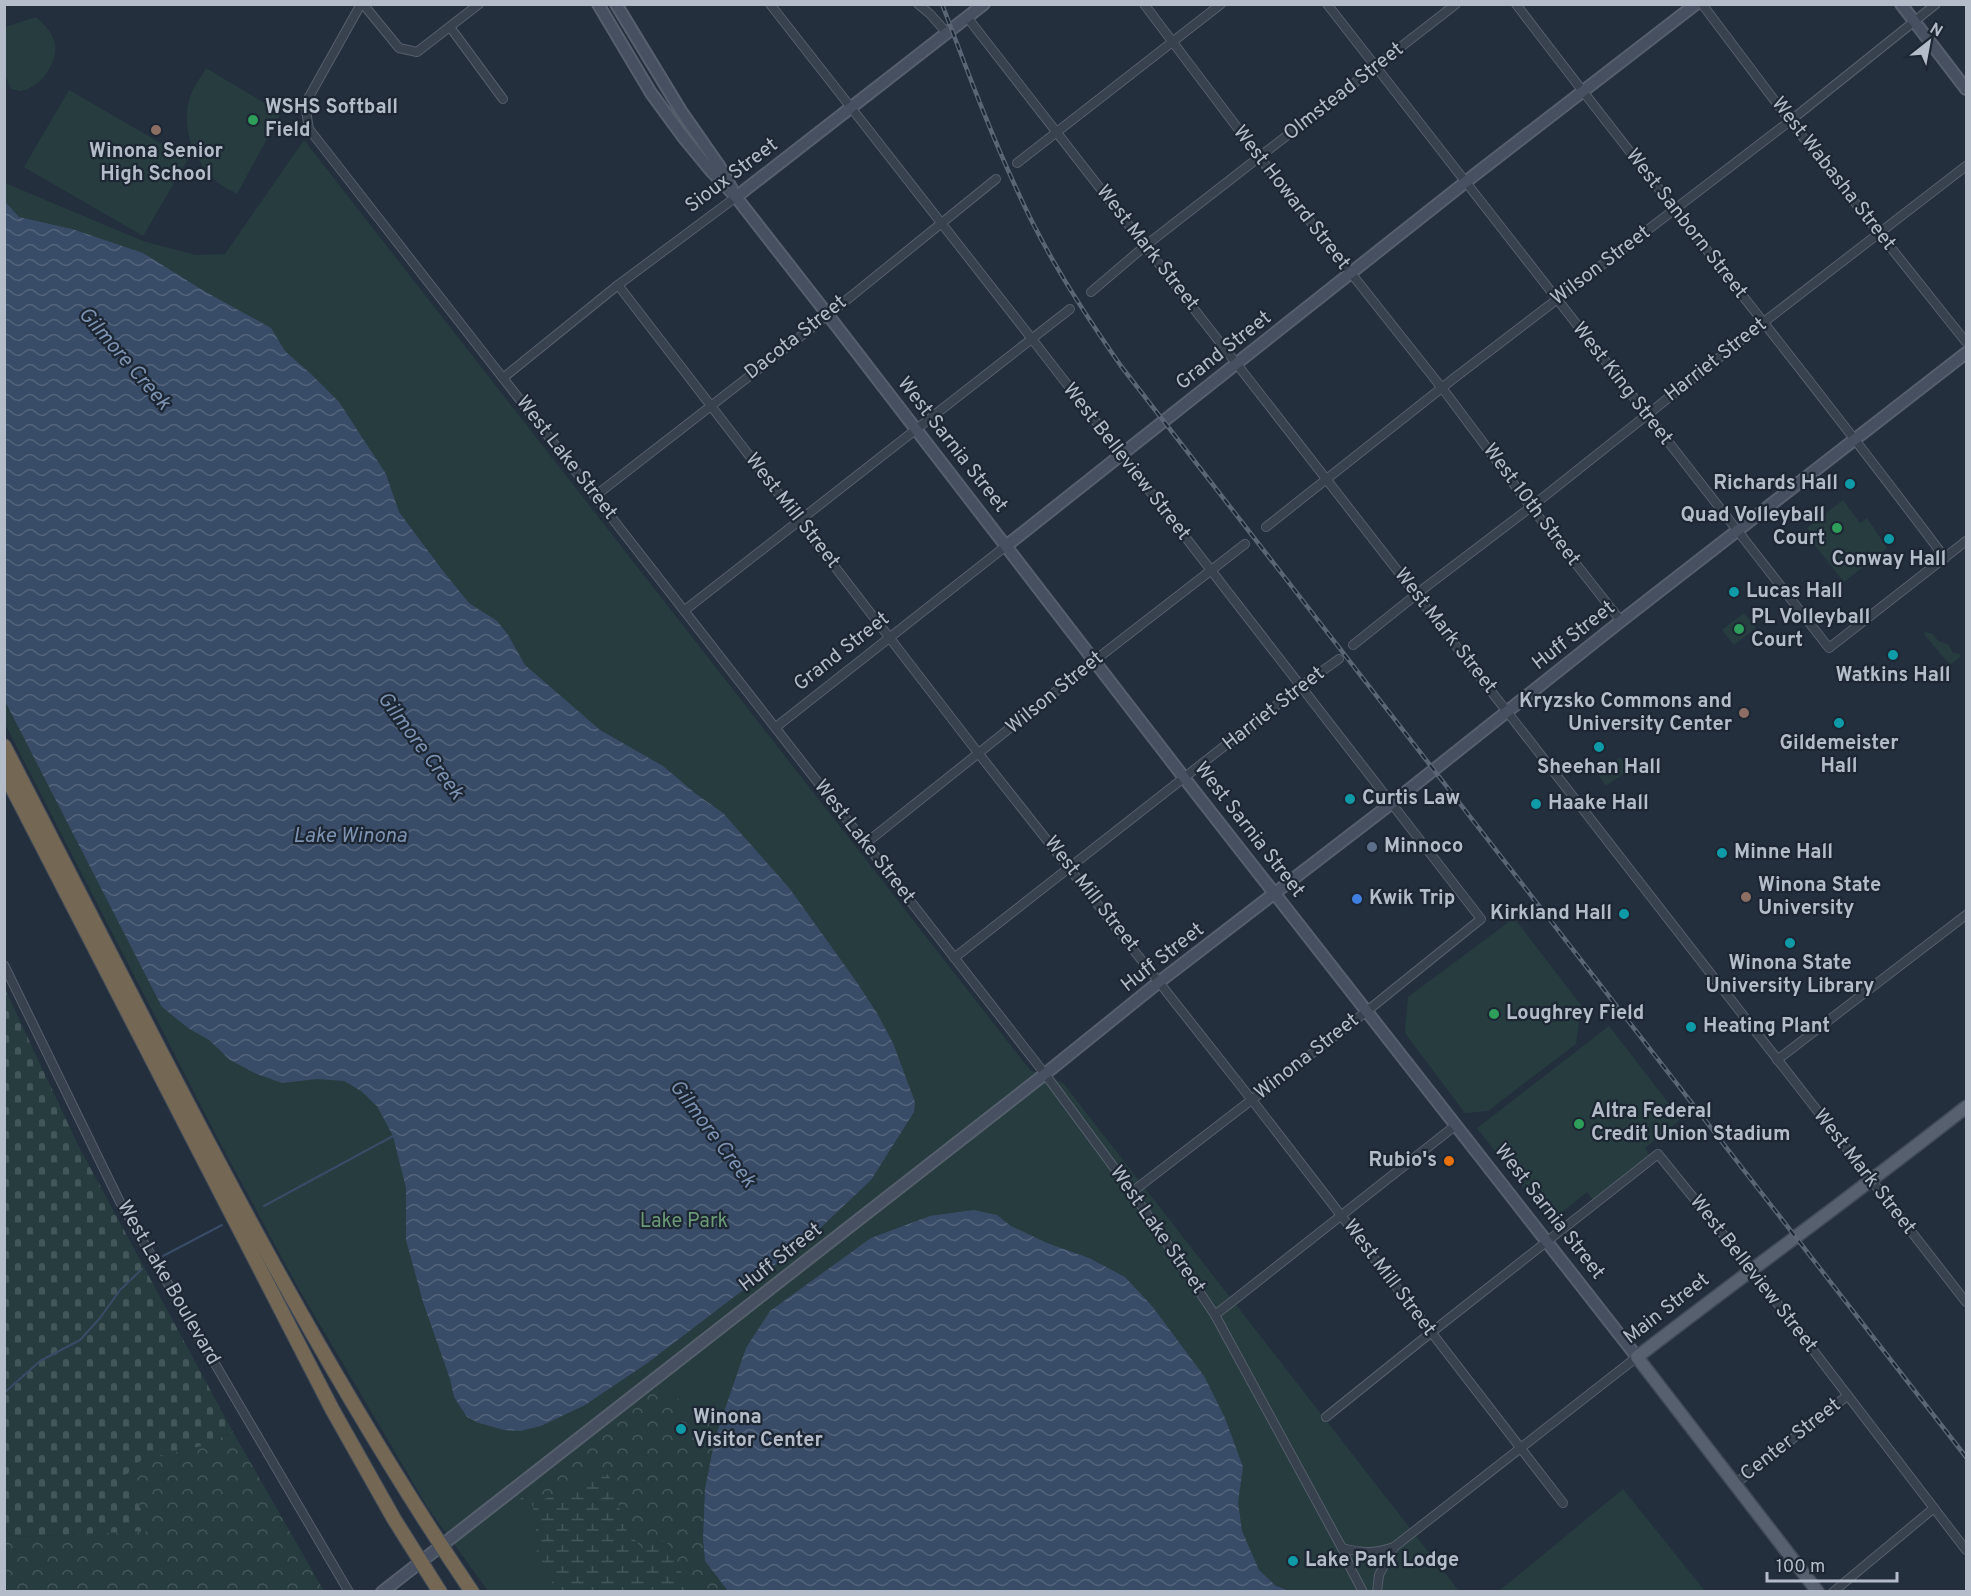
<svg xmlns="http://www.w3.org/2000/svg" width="1971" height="1596" font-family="Overpass,sans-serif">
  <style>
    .green { fill: #263c3f }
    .forest { fill: url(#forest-crowns) }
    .wetland { fill: url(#wetland-marsh) }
    .cemetery { fill: url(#cemetery-stones) }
    .water { fill: url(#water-waves) }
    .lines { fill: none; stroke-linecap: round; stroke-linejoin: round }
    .stream { stroke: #394c67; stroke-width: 2 }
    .street-casing { stroke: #565f6c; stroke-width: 10 }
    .secondary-casing { stroke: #565f6c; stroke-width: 14 }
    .primary-casing { stroke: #414a57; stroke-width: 15 }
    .highway-casing { stroke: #434c59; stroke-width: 16 }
    .street { stroke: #38414e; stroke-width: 8 }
    .secondary { stroke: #465061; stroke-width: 10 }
    .primary { stroke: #56606e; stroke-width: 12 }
    .highway { stroke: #746855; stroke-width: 14 }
    .rail-casing { stroke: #5a6575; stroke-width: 4.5 }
    .rail { stroke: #1d2633; stroke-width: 2; stroke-dasharray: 7; stroke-linecap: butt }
    .leisure-dot { fill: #2e9e5b; stroke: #1d2633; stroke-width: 2 }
    .education-dot { fill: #8d6e63; stroke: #1d2633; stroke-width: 2 }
    .culture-dot { fill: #0f9aa8; stroke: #1d2633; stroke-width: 2 }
    .service-dot { fill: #5c6f8a; stroke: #1d2633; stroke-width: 2 }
    .shop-dot { fill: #3f7fe0; stroke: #1d2633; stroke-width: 2 }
    .food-dot { fill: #e8710a; stroke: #1d2633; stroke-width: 2 }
    .labels { text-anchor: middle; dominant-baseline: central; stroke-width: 4.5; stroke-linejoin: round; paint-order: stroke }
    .street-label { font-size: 20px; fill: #b4bcc9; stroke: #1d2633 }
    .poi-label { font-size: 20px; font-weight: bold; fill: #b4bcc9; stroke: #1d2633; text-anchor: start }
    .park-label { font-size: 20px; fill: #6b9a76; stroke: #1d2633 }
    .water-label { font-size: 21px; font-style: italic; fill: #7c92b1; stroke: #1d2633 }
  </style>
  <defs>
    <pattern id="forest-crowns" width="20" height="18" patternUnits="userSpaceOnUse" patternTransform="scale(1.5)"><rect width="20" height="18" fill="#263c3f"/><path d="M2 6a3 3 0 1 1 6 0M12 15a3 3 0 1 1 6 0" fill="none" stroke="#435659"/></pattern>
    <pattern id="wetland-marsh" width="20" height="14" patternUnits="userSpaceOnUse" patternTransform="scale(1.5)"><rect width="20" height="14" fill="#263c3f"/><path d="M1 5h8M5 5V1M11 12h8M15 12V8" fill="none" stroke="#435659"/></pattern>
    <pattern id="cemetery-stones" width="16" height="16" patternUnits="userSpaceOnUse" patternTransform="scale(1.5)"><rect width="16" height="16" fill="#263c3f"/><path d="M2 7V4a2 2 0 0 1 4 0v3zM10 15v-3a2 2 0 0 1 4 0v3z" fill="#435659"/></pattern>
    <pattern id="water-waves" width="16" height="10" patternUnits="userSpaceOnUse" patternTransform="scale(1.5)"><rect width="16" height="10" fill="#394c67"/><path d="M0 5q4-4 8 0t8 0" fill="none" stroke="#53647b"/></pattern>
  </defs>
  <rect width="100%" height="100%" fill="#242f3e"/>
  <g class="green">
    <path d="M36,17C45,25 52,32 55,44C58,63 40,89 20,91C19,91 12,89 11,89L5,75V27Z"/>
    <path d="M206,68L281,113L237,194C231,190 223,187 217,182C194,161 180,128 190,97C193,87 201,77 206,68Z"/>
    <path d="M69,90L188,159L143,236L24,167Z"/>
    <path d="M304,140L1030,1070L1063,1083L1459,1591H488L428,1508L296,1284L216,1135L5,724V183L143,241L196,255L225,254Z"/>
    <path d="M1843,500L1860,523L1867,518L1887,548L1844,582L1806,534L1810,531L1807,528Z"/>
    <path d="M1744,613L1756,628L1734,645L1722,630Z"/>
    <path d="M1926,632L1933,634L1938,641L1948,644L1953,653L1960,654V657L1950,665L1924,634Z"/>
    <path d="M1620,757L1629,770L1606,786L1597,773Z"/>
    <path d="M1514,918L1581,1005L1576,1044L1488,1111L1465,1113L1405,1033L1408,997Z"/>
    <path d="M1609,1026L1681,1119L1645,1148L1650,1156L1593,1200L1587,1192L1550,1222L1477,1128Z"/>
    <path d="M1623,1489L1705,1591H1499Z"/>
  </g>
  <g class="forest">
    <path d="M659,1387L670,1388L673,1396L692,1406L713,1424L715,1438L705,1489L703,1539L705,1561L728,1591H690L668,1545L645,1552L627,1531L609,1476L595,1472L575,1487L542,1500L530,1491Z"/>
    <path d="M233,1432L324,1591H5L4,1527L12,1537L151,1531L125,1476L140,1461L201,1446Z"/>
  </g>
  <path class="wetland" d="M601,1468L609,1476L627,1531L645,1552L659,1539L668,1544L690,1591H556L534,1545L537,1521L531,1501L514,1504L530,1491L542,1500L575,1487Z"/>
  <path class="cemetery" d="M5,989L78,1145L233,1432L201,1446L140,1461L125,1476L151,1531L12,1537L5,1527Z"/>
  <g class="water">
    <path d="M5,199L7,204L19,217L72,229L143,253L204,291L271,328L285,351L311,374L339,402L386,474L399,512L443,571L469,603L497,621L508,635L525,665L600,730L663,766L696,794L723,813L790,889L858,984L878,1015L893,1043L915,1102L914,1112L871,1180L816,1232L751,1284L646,1364L585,1405L541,1426L520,1431L504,1430L479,1423L467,1417L454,1397L450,1379L423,1302L406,1240V1188L393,1136L377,1106L361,1091L344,1081L317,1079L282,1083L257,1074L230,1060L209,1040L188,1028L162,1007L5,701Z"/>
    <path d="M973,1210L997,1215L1011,1226L1047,1243L1089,1258L1125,1277L1152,1306L1204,1376L1225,1418L1243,1467L1238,1502L1242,1531L1259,1570L1276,1586L1290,1591H728L705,1561L703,1539L705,1489L715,1438L746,1348L770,1311L871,1238L930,1216Z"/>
  </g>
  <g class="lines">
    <g class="stream">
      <path d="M264,1206L393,1136"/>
      <path d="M163,1256L222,1225"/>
      <path d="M4,1393L40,1361L80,1340L100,1318L120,1290L142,1269"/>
    </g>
    <g class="street-casing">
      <g id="street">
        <path d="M361,4L305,104L309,129L1045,1074L1132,1192L1215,1315L1342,1548L1351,1569L1363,1592"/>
        <path d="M363,4L399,48L417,52L479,4"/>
        <path d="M770,4L1032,339L1481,919L1367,1011L1132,1192"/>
        <path d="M918,4L930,14L946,32"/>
        <path d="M1144,4L1267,167L1449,397L1531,507L1621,621"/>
        <path d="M1327,4L1829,648L1966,541"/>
        <path d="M1516,4C1657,190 1805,371 1945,558"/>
        <path d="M1702,4L1790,121L1966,342"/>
        <path d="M967,17L1966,1302"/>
        <path d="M450,27L503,99"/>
        <path d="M1017,163L1221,4"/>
        <path d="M618,285L979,754L1259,1109L1563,1503"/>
        <path d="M1091,292L1145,246L1456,4"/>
        <path d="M503,378L618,285L736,197"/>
        <path d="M595,496L828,315L996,179"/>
        <path d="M1266,527L1453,379L1790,121L1936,4"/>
        <path d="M685,610L1070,309"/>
        <path d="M1353,645L1427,586L1531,507L1764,322L1966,166"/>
        <path d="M776,727L1006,546"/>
        <path d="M866,843L1094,661L1245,544"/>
        <path d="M954,958L1301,686L1339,659"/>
        <path d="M4,965L120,1202L349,1592"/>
        <path d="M1777,1060L1966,915"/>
        <path d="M1215,1315L1456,1125"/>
        <path d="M1326,1417L1423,1339L1658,1154L1751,1269L1966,1550"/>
        <path d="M1735,1484L1847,1396"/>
        <path d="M1342,1548C1362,1553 1374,1554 1394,1547"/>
        <path d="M1377,1592L1379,1575L1394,1547L1637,1357"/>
        <path d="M1833,1592L1934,1508"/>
      </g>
    </g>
    <g class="secondary-casing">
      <g id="secondary">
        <path d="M598,4L651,93L684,138L712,172L736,197L828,315L1192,788L1637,1357"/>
        <path d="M616,4L681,111L720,167L732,189"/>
        <path d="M1901,4L1966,89"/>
        <path d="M736,197L984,4"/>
        <path d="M1006,546L1477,173L1696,4"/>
        <path d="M382,1592L1045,1074L1159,982L1392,803L1621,621L1966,353"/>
      </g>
    </g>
    <g class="primary-casing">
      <path id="primary" d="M1818,1592L1637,1357C1746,1273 1858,1192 1966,1107"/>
    </g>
    <g class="highway-casing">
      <g id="highway">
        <path d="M4,746C152,1032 291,1324 472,1592"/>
        <path d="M4,772L332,1409L394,1519L440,1592"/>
      </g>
    </g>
    <use href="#street" class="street"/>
    <use href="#secondary" class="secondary"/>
    <use href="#primary" class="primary"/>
    <use href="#highway" class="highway"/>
    <g class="rail-casing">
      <path id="rail" d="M942,4C966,67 989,130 1017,190C1045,253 1082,310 1121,366L1966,1457"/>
    </g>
    <use href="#rail" class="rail"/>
  </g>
  <g class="leisure-dot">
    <circle cx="253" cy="120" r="6"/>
    <circle cx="1837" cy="528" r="6"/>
    <circle cx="1739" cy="629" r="6"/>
    <circle cx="1494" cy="1014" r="6"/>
    <circle cx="1579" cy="1124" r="6"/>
  </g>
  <g class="education-dot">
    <circle cx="156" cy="130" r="6"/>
    <circle cx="1744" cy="713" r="6"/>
    <circle cx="1746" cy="897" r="6"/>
  </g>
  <g class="culture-dot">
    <circle cx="1850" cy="484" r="6"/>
    <circle cx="1889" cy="539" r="6"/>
    <circle cx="1734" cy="592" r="6"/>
    <circle cx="1893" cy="655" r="6"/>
    <circle cx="1839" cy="723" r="6"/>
    <circle cx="1599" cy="747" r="6"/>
    <circle cx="1350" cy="799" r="6"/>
    <circle cx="1536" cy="804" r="6"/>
    <circle cx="1722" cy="853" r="6"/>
    <circle cx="1624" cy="914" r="6"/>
    <circle cx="1790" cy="943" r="6"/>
    <circle cx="1691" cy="1027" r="6"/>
    <circle cx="681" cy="1429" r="6"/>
    <circle cx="1293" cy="1561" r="6"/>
  </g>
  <circle class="service-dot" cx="1372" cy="847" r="6"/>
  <circle class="shop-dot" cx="1357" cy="899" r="6"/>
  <circle class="food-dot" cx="1449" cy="1161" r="6"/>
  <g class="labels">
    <g class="street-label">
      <text transform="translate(1344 92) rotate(-38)">Olmstead Street</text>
      <text transform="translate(1833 174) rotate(52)">West Wabasha Street</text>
      <text transform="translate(732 176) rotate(-37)">Sioux Street</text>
      <text transform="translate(1291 198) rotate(52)">West Howard Street</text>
      <text transform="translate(1686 224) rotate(52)">West Sanborn Street</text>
      <text transform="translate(1147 248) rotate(52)">West Mark Street</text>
      <text transform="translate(1601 266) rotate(-37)">Wilson Street</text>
      <text transform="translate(796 338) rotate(-38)">Dacota Street</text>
      <text transform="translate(1224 351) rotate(-38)">Grand Street</text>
      <text transform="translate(1716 360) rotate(-38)">Harriet Street</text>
      <text transform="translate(1622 384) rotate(52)">West King Street</text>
      <text transform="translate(952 445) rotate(52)">West Sarnia Street</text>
      <text transform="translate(566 458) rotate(52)">West Lake Street</text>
      <text transform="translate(1126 462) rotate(52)">West Belleview Street</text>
      <text transform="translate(1531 505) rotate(53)">West 10th Street</text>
      <text transform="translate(792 511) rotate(52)">West Mill Street</text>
      <text transform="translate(1445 631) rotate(52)">West Mark Street</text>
      <text transform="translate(1574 636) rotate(-38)">Huff Street</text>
      <text transform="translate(842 652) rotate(-38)">Grand Street</text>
      <text transform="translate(1055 693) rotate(-39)">Wilson Street</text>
      <text transform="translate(1274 709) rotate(-38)">Harriet Street</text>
      <text transform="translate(1249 830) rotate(52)">West Sarnia Street</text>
      <text transform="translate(864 842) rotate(52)">West Lake Street</text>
      <text transform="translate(1091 894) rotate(52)">West Mill Street</text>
      <text transform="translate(1163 958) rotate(-38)">Huff Street</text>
      <text transform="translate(1307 1057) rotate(-38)">Winona Street</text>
      <text transform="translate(1864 1172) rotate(52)">West Mark Street</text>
      <text transform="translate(1549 1212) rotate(52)">West Sarnia Street</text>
      <text transform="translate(1157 1230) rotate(55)">West Lake Street</text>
      <text transform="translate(781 1258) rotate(-38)">Huff Street</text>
      <text transform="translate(1753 1274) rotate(52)">West Belleview Street</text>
      <text transform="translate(1389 1278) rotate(53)">West Mill Street</text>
      <text transform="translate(168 1283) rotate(60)">West Lake Boulevard</text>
      <text transform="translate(1667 1309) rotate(-38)">Main Street</text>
      <text transform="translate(1791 1440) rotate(-38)">Center Street</text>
    </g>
    <g class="poi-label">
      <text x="265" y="108">WSHS Softball<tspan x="265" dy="23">Field</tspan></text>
      <text x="156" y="152" text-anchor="middle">Winona Senior<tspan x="156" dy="23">High School</tspan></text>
      <text x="1838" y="484" text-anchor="end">Richards Hall</text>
      <text x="1825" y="516" text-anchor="end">Quad Volleyball<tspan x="1825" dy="23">Court</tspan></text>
      <text x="1889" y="560" text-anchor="middle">Conway Hall</text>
      <text x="1746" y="592">Lucas Hall</text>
      <text x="1751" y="618">PL Volleyball<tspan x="1751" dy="23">Court</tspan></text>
      <text x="1893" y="676" text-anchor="middle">Watkins Hall</text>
      <text x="1732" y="702" text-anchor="end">Kryzsko Commons and<tspan x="1732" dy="23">University Center</tspan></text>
      <text x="1839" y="744" text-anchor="middle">Gildemeister<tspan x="1839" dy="23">Hall</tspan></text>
      <text x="1599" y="768" text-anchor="middle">Sheehan Hall</text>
      <text x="1362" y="799">Curtis Law</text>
      <text x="1548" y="804">Haake Hall</text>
      <text x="1384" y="847">Minnoco</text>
      <text x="1734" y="853">Minne Hall</text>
      <text x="1758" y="886">Winona State<tspan x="1758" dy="23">University</tspan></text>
      <text x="1369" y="899">Kwik Trip</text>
      <text x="1612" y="914" text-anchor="end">Kirkland Hall</text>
      <text x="1790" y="964" text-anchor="middle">Winona State<tspan x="1790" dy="23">University Library</tspan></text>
      <text x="1506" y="1014">Loughrey Field</text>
      <text x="1703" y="1027">Heating Plant</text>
      <text x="1591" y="1112">Altra Federal<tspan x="1591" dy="23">Credit Union Stadium</tspan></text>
      <text x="1437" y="1161" text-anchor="end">Rubio's</text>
      <text x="693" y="1418">Winona<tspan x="693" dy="23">Visitor Center</tspan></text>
      <text x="1305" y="1561">Lake Park Lodge</text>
    </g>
    <g class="park-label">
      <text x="684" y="1222">Lake Park</text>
    </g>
    <g class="water-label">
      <text transform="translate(124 359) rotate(49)">Gilmore Creek</text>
      <text transform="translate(420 746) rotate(53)">Gilmore Creek</text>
      <text x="350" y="836">Lake Winona</text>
      <text transform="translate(712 1134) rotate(53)">Gilmore Creek</text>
    </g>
  </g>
  <rect width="1971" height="1596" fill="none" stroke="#b4bcc9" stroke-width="12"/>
  <g transform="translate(1929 42) rotate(31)" stroke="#1d2633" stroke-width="4.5" paint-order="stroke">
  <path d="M0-4.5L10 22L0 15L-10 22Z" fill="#b4bcc9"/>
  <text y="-9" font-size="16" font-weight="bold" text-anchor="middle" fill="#b4bcc9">N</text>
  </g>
  <path d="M1767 1572v9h130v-9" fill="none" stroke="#b4bcc9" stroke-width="3"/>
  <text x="1776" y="1572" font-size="18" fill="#b4bcc9" stroke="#1d2633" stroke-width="4.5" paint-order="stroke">100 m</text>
</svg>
